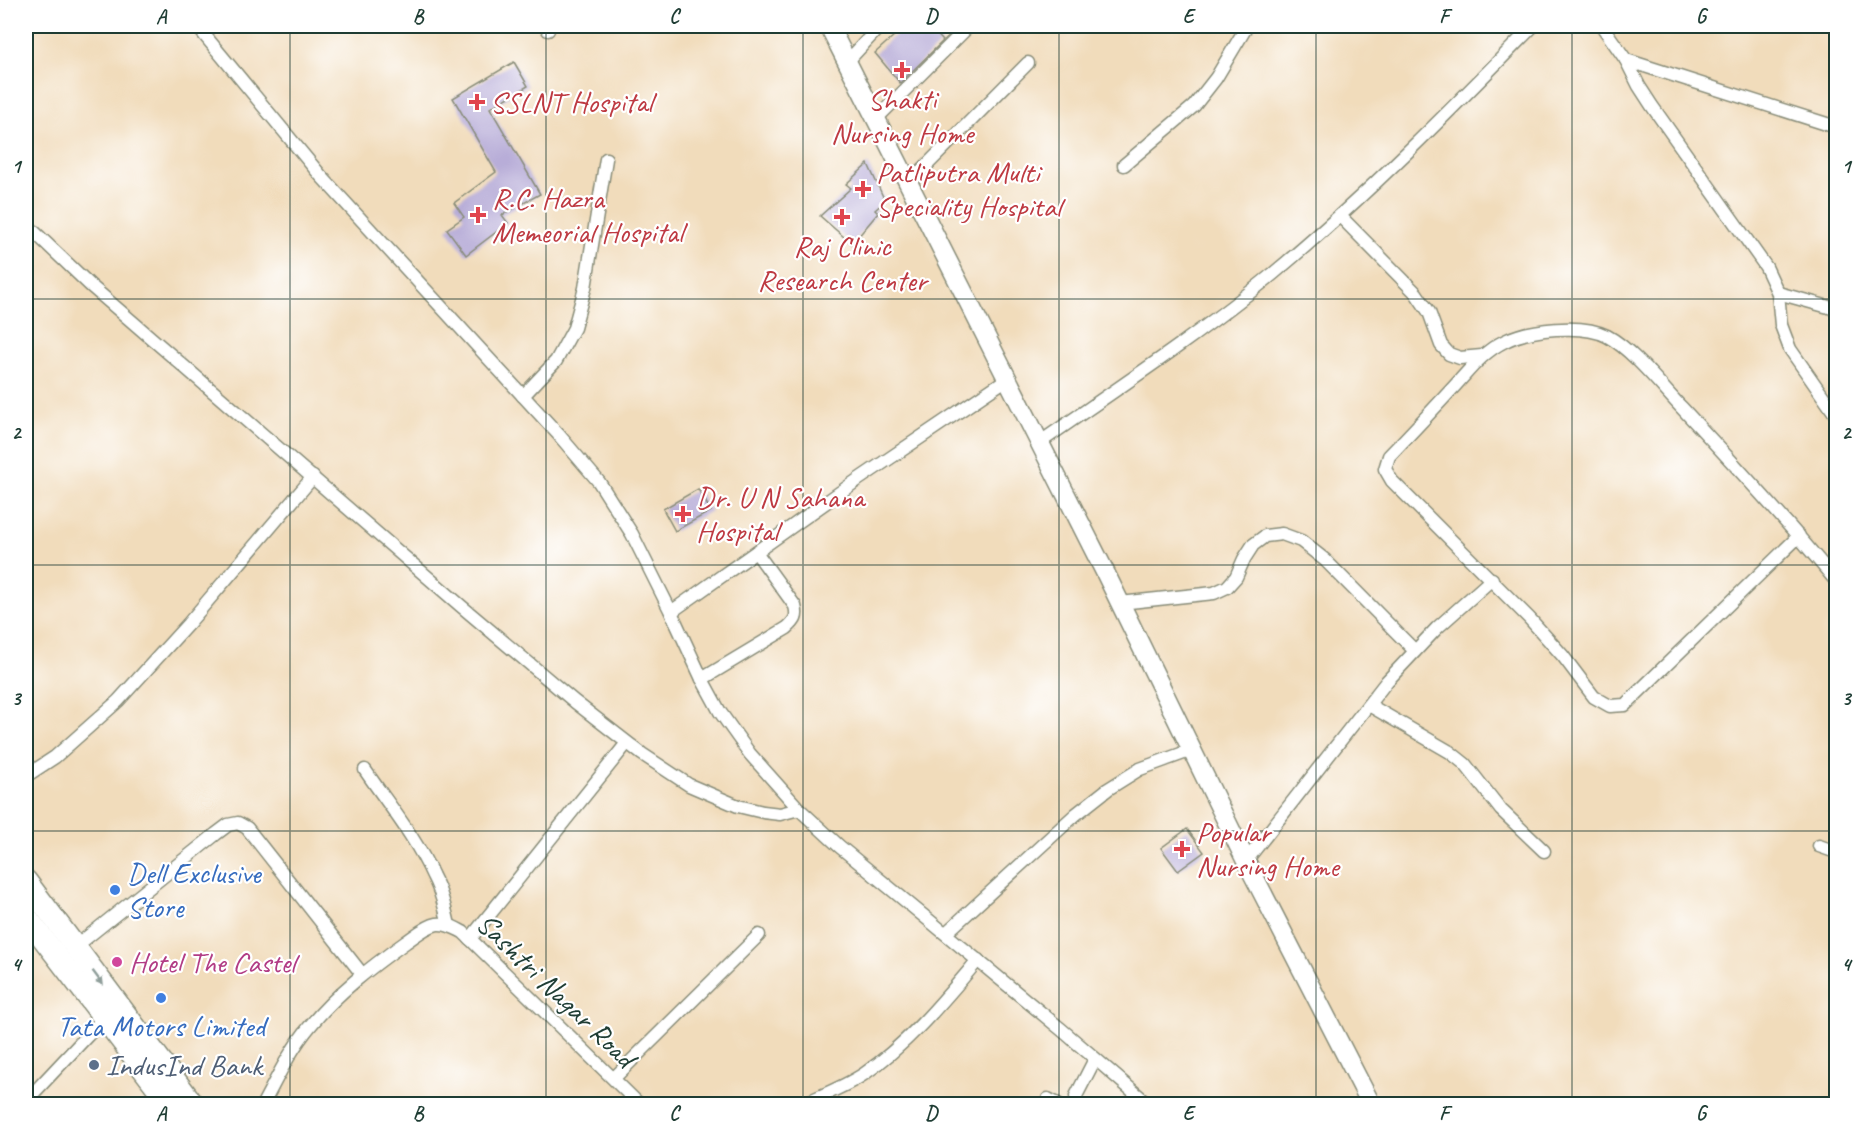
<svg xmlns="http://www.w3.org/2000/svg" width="1862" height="1130" font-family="Caveat,sans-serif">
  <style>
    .building { fill: #b8add8 }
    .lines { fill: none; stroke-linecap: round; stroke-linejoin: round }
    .minor-casing { stroke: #888c78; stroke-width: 15 }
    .secondary-casing { stroke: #888c78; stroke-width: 21 }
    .trunk-casing { stroke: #888c78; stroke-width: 24 }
    .minor { stroke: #fff; stroke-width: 12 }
    .secondary { stroke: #fff; stroke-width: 18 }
    .trunk { stroke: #fff; stroke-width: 21 }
    .oneway { fill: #8f9e9a }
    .grid { fill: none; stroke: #1f3d34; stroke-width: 1.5; stroke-opacity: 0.55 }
    .health-dot { fill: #e0444e; stroke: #fff; stroke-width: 2 }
    .shop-dot { fill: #3f7fe0; stroke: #fff; stroke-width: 2 }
    .hotel-dot { fill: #d1479c; stroke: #fff; stroke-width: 2 }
    .service-dot { fill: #5c6f8a; stroke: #fff; stroke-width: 2 }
    .labels { text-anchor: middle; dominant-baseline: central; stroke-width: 4.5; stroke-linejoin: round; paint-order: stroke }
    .health-label { font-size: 30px; fill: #be3a42; stroke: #fff; text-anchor: start }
    .shop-label { font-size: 30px; fill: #366cbe; stroke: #fff; text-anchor: start }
    .hotel-label { font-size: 30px; fill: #b23c85; stroke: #fff; text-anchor: start }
    .street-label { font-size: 30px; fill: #1f3d34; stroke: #fff }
    .service-label { font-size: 30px; fill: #4e5e75; stroke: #fff; text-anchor: start }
    .neatline { fill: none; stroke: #1f3d34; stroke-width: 2 }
    .grid-label { font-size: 20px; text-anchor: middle; font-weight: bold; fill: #1f3d34 }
  </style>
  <rect width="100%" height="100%" fill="#fff"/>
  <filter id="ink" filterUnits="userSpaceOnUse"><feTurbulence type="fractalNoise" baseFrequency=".0167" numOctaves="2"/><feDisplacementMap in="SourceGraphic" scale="12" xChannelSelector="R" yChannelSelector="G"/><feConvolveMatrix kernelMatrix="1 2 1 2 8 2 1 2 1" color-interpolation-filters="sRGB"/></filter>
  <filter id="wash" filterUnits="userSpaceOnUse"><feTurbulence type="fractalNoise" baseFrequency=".008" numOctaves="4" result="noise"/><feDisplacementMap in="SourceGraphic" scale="24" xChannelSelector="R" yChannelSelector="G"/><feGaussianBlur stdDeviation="1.35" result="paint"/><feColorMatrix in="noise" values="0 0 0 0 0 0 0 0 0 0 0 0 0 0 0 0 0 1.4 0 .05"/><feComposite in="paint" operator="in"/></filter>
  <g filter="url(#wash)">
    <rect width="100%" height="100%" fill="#f1dcbb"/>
    <g id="blocks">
      <g class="building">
        <path d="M905,26H929L943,41L900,83L875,53Z"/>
        <path d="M514,62L528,86L490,108L540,194L502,215L508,223L466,255L447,229L464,217L454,203L496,172L453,98Z"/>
        <path d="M868,164L885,201L875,210L878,213L852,244L820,216L851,188L846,184Z"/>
        <path d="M698,489L711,511L675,531L663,509Z"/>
        <path d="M1187,829L1204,852L1178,871L1161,848Z"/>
      </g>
    </g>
  </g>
  <g filter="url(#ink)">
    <use href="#blocks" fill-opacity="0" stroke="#888c78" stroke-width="1.5"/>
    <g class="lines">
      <g class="minor-casing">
        <g id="minor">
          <path d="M197,26L321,176L558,434L599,482L632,534L671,612L702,679L720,712L750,754L799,809L839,846L1062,1030L1148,1104"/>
          <path d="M546,26L548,30"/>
          <path d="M1602,26L1626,60L1836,127"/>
          <path d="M1626,60L1639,86L1652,106L1766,267L1778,293L1781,325L1790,349L1836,415"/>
          <path d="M847,62L880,26"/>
          <path d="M876,119L969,26"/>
          <path d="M1124,165L1194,106L1216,78L1247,26"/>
          <path d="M908,184L1028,63"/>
          <path d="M1340,216L1416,293L1429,312L1441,345L1449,354L1460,358L1482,356"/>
          <path d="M26,224L91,286L461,606L575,702L642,754L689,785L738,806L763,812L780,814L799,809"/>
          <path d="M1778,293L1836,309"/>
          <path d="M523,396L556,361L574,328L585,288L606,159"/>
          <path d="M1039,443C1118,388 1200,334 1274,273C1366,196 1450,111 1533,26"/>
          <path d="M1799,536L1625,705L1610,706L1594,697L1563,656L1529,618L1392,481L1385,469L1389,456C1410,434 1431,412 1451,390C1468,372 1482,352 1505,341C1529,329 1582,323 1607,336C1633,350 1661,386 1682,408C1735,465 1787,521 1836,581"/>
          <path d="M1120,603L1214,593L1227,587L1236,577L1244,559L1253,545L1265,536L1282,534L1301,541L1325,560L1415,651"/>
          <path d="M671,612L859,479L1007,379"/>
          <path d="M702,679L787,628C795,621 798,617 795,606L756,552"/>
          <path d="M1369,705L1450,752L1465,764L1501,810L1544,851"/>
          <path d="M365,770C388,804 416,838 433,876C441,891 445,908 449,925"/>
          <path d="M26,776L55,757L118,701L188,624L313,477"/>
          <path d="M1819,846L1836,852"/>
          <path d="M1246,861L1387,681L1437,628L1492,579"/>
          <path d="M946,933L1075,815L1108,789L1140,769L1192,750"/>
          <path d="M470,939L627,743"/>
          <path d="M75,947L216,834L228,825L238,823L247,828L362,974"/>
          <path d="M614,1078L759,935"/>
          <path d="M26,1101L104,1018"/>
          <path d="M263,1104C277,1078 290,1050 310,1026C337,993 371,967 406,942C415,936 426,926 437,924C447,923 455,928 463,932L639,1104"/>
          <path d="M803,1104C823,1095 846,1086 864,1074C909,1043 943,1001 978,960"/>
          <path d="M1047,1104L1048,1099L1058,1104"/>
          <path d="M1077,1104L1076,1096L1095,1059"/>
        </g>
      </g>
      <g class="secondary-casing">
        <path id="secondary" d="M829,26L1105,572L1246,861L1371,1104"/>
      </g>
      <g class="trunk-casing">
        <g id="trunk">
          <path d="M26,881L193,1104"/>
          <path d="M26,916L170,1104"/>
        </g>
      </g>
      <use href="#minor" class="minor"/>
      <use href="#secondary" class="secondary"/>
      <use href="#trunk" class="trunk"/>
    </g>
    <defs><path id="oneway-solid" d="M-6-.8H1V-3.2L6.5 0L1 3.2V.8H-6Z" transform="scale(1.5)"/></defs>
    <use class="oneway" href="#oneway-solid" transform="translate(98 978) rotate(53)"/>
  </g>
  <path class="grid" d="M290,26V1104M546,26V1104M803,26V1104M1059,26V1104M1316,26V1104M1572,26V1104M26,299H1836M26,565H1836M26,831H1836"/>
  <g class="health-dot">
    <path d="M899 61h6v6h6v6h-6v6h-6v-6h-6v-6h6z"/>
    <path d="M474 93h6v6h6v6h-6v6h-6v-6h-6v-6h6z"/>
    <path d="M860 180h6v6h6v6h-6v6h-6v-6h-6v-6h6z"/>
    <path d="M475 206h6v6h6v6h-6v6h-6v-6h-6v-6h6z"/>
    <path d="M839 208h6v6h6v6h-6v6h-6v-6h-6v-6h6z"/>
    <path d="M680 505h6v6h6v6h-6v6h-6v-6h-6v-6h6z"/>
    <path d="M1179 840h6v6h6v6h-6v6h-6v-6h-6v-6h6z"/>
  </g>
  <g class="shop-dot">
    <circle cx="115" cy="890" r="6"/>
    <circle cx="161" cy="998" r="6"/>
  </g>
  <circle class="hotel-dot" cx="117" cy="962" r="6"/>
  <circle class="service-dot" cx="94" cy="1065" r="6"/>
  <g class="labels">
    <g class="health-label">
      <text x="902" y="99" text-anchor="middle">Shakti<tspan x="902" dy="34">Nursing Home</tspan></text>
      <text x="490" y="102">SSLNT Hospital</text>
      <text x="876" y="172">Patliputra Multi<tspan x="876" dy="34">Speciality Hospital</tspan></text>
      <text x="492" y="198">R.C. Hazra<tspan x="492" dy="34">Memeorial Hospital</tspan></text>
      <text x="842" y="246" text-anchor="middle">Raj Clinic<tspan x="842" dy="34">Research Center</tspan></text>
      <text x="696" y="497">Dr. U N Sahana<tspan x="696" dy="34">Hospital</tspan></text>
      <text x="1196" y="832">Popular<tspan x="1196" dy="34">Nursing Home</tspan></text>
    </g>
    <g class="shop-label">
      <text x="127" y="873">Dell Exclusive<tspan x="127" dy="34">Store</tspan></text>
      <text x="161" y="1026" text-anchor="middle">Tata Motors Limited</text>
    </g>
    <g class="hotel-label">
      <text x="129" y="962">Hotel The Castel</text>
    </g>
    <g class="street-label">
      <text transform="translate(556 990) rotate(44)">Sashtri Nagar Road</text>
    </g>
    <g class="service-label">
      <text x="106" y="1065">IndusInd Bank</text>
    </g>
  </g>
  <rect width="1862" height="1130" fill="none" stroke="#fff" stroke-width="66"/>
  <rect x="33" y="33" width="1796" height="1064" class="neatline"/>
  <g class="grid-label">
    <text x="161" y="23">A</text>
    <text x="418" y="23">B</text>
    <text x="674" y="23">C</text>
    <text x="931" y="23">D</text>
    <text x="1188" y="23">E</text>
    <text x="1444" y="23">F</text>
    <text x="1701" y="23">G</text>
    <text x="16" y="173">1</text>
    <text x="1846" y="173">1</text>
    <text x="16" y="439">2</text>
    <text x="1846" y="439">2</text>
    <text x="16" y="705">3</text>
    <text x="1846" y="705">3</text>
    <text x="16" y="971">4</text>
    <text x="1846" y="971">4</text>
    <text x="161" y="1120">A</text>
    <text x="418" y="1120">B</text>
    <text x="674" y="1120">C</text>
    <text x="931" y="1120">D</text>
    <text x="1188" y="1120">E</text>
    <text x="1444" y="1120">F</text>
    <text x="1701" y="1120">G</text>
  </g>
</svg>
